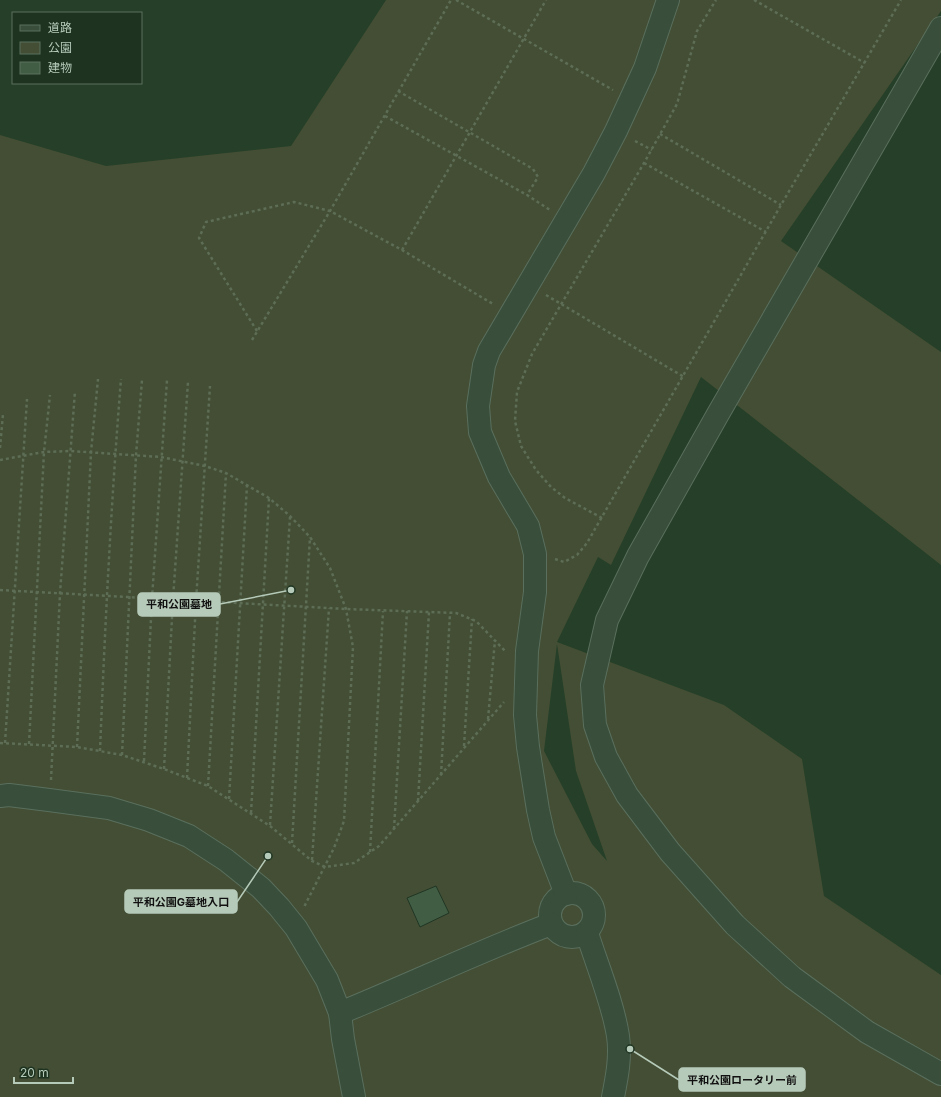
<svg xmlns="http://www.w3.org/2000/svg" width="941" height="1097" font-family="Inter,'Noto Sans JP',sans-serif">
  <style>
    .green { fill: #434e34; fill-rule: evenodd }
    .building { fill: #415e45; stroke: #203623 }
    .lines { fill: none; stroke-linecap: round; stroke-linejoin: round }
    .minor-casing { stroke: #5a6f5d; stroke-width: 24 }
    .path { stroke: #5d6d56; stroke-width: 2.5; stroke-dasharray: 3 3; stroke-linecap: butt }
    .minor { stroke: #394f3c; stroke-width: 22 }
    .leader { fill: none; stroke: #b6cab9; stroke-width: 1.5 }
    .callout-dot { fill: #b6cab9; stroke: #1e3421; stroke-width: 1.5 }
    .callout { fill: #b6cab9; stroke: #b6cab9; stroke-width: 1.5 }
    .callout-label { font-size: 11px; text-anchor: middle; font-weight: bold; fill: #111 }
  </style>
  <rect width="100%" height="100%" fill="#253f28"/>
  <path class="green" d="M386,0H941V11L781,241L941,352V565L701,377L611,565L598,557L557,642L724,705L802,759L824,896L941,975V1097H0V135L106,166L291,146ZM557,644L576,771L607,861L592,844L544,751Z"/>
  <path class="building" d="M436,886L449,913L420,927L407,898Z"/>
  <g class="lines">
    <g class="minor-casing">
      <g id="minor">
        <path d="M941,28L718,414L638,556L607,620L592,685L595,725L606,757L627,795L670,852L735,925L792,977L867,1032L941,1074"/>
        <path d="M0,796L9,795L49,800L109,808L149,820L189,836L226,860L261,888L279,907L296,928L327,980L340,1013L343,1039L354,1097"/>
        <circle cx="572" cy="915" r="22"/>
        <path d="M566,894L544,837L538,810L528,747L525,715L527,651L535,592V554L528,526L499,477L480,432L478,406L484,365L489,351L594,173L616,131L645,68L668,0"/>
        <path d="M587,933C597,965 613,1003 618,1036C621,1056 617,1077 613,1097"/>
        <path d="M340,1013C411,984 480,951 551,924"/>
      </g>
    </g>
    <g class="path">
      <path d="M456,0L613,90"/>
      <path d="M754,0L865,63"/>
      <path d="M398,91L533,169L538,177L527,195"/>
      <path d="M385,116L527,195L550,210"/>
      <path d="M660,134L781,205"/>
      <path d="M635,141L652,150"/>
      <path d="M644,163L766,232"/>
      <path d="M402,250L546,0"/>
      <path d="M546,295L684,377"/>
      <path d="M257,331L199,238L206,222L294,202L330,211L402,250L493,304"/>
      <path d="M252,340L330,211L451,0"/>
      <path d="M0,448L3,414"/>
      <path d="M0,460L44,452L70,451L161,457L205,466L226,473L269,498L290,516L310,537L330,568L346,609L353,647L344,821L334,848L304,907"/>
      <path d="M602,518L565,498L551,487L536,470L521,446L515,421L517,392L532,354L644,163L677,104L697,31L716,0"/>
      <path d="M555,559L564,562L577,555L587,543L781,205L901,0"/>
      <path d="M0,590L346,609L456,613L476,621L506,652"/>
      <path d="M488,719L495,640"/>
      <path d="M0,743L77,747L122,755L164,769L208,786L270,826L312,861L325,867L354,863L379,846L504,702"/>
      <path d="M5,743L27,399"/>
      <path d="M29,744L44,452L50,395"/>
      <path d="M464,746L472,619"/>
      <path d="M77,747L91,452L98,379"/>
      <path d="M100,751C105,627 111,503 121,379"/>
      <path d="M122,755L136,455L142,380"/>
      <path d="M144,761L152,598L167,380"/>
      <path d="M164,769L173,599L188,382"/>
      <path d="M441,775L450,613"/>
      <path d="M187,778L196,601L210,386"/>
      <path d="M51,780L60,593L75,391"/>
      <path d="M208,786L226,473"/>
      <path d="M229,799L247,485"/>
      <path d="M418,801L429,612"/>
      <path d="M251,813L269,498"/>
      <path d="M270,825L290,517"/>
      <path d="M394,829L407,611"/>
      <path d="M292,843L310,537"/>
      <path d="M370,852L383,611"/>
      <path d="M312,860L329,608"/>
    </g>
    <use href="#minor" class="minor"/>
  </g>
  <path class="leader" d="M291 590L220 604M268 856L237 902M630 1049L679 1080"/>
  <g class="callout-dot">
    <circle cx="291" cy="590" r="4"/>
    <circle cx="268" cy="856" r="4"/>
    <circle cx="630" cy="1049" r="4"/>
  </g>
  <g class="callout">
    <rect x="138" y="593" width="82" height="23" rx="4"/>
    <rect x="125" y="890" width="112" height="23" rx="4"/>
    <rect x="679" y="1068" width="126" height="23" rx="4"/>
  </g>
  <g class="callout-label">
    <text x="179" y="608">平和公園墓地</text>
    <text x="181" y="906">平和公園G墓地入口</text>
    <text x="742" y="1084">平和公園ロータリー前</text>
  </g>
  <rect x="12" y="12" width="130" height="72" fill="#1e3421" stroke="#5b705e"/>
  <rect x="20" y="25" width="20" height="6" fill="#394f3c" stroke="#5b705e"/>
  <text x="48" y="32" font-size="12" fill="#b6cab9">道路</text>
  <rect x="20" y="42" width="20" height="12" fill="#434e34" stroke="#5b705e"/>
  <text x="48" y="52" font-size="12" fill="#b6cab9">公園</text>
  <rect x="20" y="62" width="20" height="12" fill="#415e45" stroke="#5b705e"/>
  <text x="48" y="72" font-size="12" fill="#b6cab9">建物</text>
  <path d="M14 1077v6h59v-6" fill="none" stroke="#b6cab9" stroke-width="2"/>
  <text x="20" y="1077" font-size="12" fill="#b6cab9" stroke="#1e3421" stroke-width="3" paint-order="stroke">20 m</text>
</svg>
